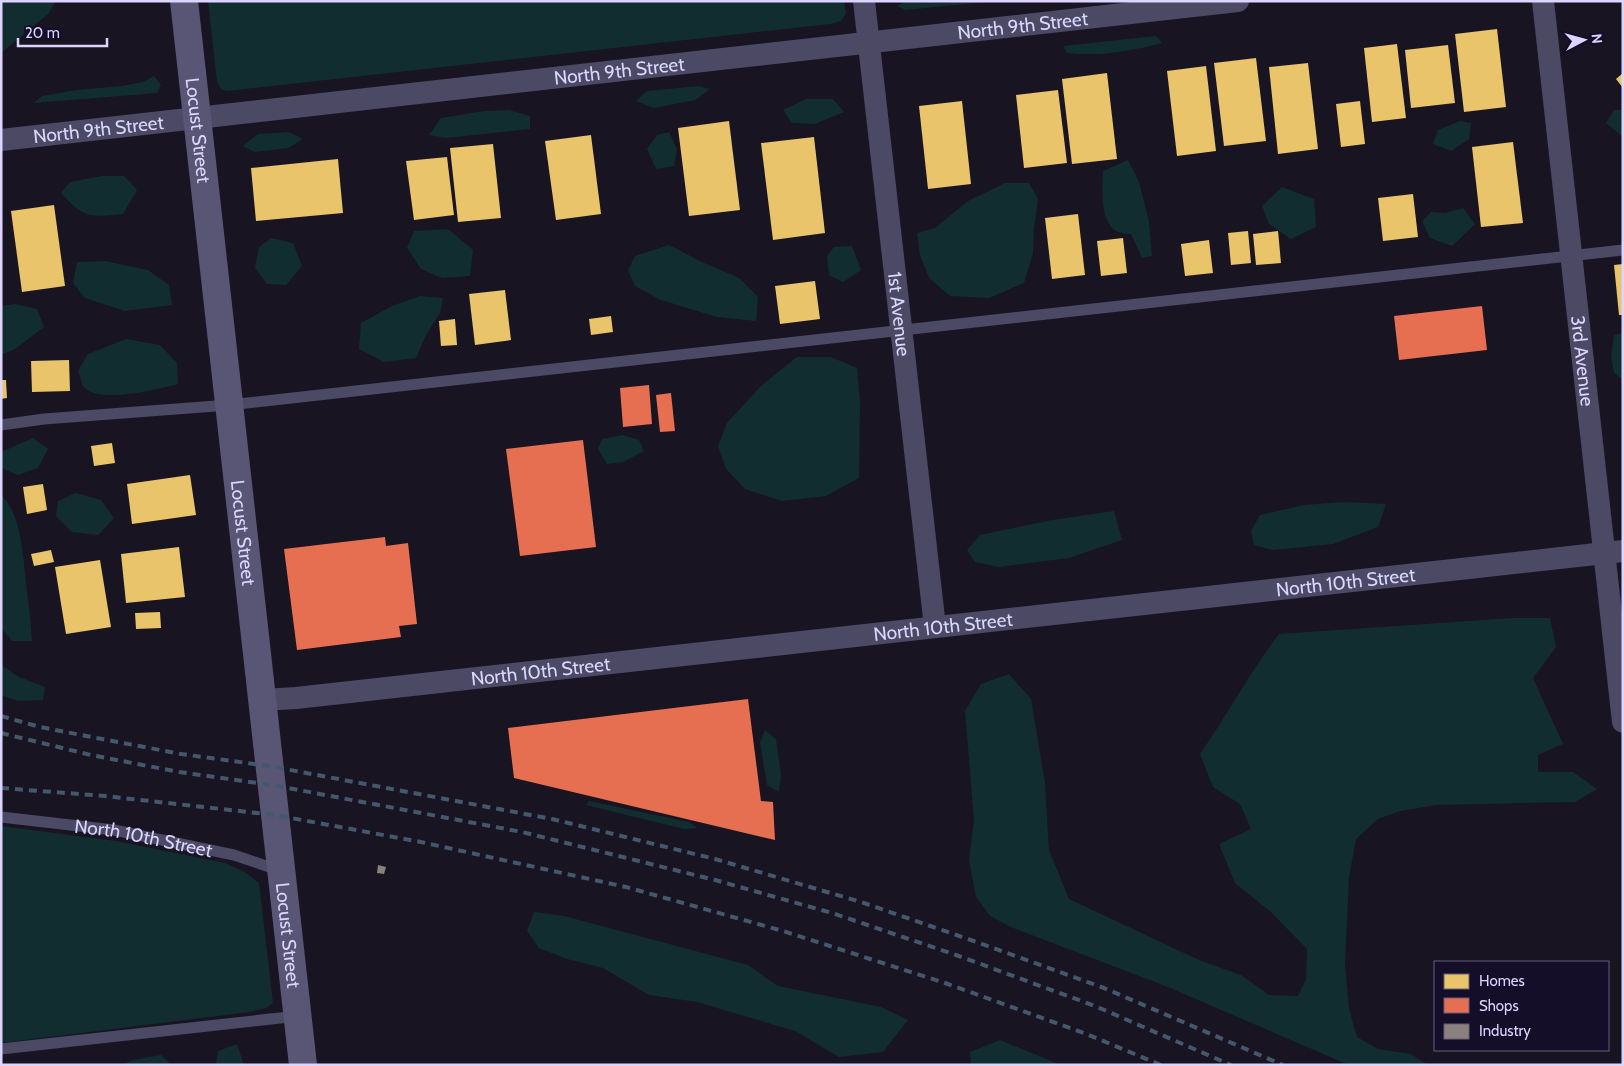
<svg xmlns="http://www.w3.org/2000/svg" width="1624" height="1066" font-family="Cabin,sans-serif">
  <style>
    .green { fill: #122d30 }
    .homes { fill: #e9c46a }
    .shops { fill: #e76f51 }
    .industry { fill: #8a817c }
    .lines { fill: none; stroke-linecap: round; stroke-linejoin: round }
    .lane { stroke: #4b4963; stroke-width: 11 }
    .street { stroke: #4b4963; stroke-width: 22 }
    .secondary { stroke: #595575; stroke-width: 28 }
    .rail { stroke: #44586d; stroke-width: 4; stroke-dasharray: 8 6; stroke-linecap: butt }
    .labels { text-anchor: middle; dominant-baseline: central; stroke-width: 5; stroke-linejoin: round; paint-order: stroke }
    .street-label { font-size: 19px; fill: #dcd5ff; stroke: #140e28 }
  </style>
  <rect width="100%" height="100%" fill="#181422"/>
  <g class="green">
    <path d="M1,1H56L48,14L1,53Z"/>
    <path d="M208,1H844L846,14L841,21L830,24L227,91L221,89L217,82Z"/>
    <path d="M914,1H997L905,10L898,6L904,2Z"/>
    <path d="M1156,36L1162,43C1131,51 1099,57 1067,53L1063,46Z"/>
    <path d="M154,76L161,85L157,93L34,103L42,96L76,90L122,86L143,82Z"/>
    <path d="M699,86L710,89L695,100L654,108L636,101L647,91Z"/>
    <path d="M806,99H833L844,112L815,124L792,123L783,110Z"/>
    <path d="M509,110L530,116V129L446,138L429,135L441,118L484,111Z"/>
    <path d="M1614,110H1623V137L1606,123Z"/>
    <path d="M1460,121L1471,123L1469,139L1451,151L1433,144L1438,130Z"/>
    <path d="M289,132L303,139L288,148L254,152L243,146L258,134Z"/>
    <path d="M669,132L677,149L674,166L656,169L647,149L657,135Z"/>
    <path d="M1128,160L1139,182L1149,222L1152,256L1142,258L1131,234C1127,234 1120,233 1116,231C1100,221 1102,188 1103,171Z"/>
    <path d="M102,176H124L137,190L123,214C89,217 85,219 61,193L70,182Z"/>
    <path d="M1005,183H1029L1038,199L1034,228L1033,253L1024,283L989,298L950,296L929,278L920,255L917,233L935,228L968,201Z"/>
    <path d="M1282,187L1314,199L1316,227L1291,239L1269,224L1262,206Z"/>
    <path d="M1463,208L1475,224L1452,246L1430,238L1422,221L1431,212L1445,213Z"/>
    <path d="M448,229L473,250L470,276L442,278L421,269L407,248L414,231Z"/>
    <path d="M271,238L293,243L302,266L286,285L267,284L255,268L259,247Z"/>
    <path d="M669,245L702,262L739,278L758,297L756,321L717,317L661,300L635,286L628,270L635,256Z"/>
    <path d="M852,246L861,270L843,282L829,275L827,256L834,247Z"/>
    <path d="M105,261L148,270L169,285L172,305L125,311L85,298L73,283L77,262Z"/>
    <path d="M420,296L443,298L440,313L426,335L416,358L384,362L359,349L361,323L392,306Z"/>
    <path d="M15,304L37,309L44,327L15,349L1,355V306Z"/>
    <path d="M1623,333V380L1614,373L1611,357L1614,335Z"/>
    <path d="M126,339L160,345L177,363L178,384C159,389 96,405 83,386C81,382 80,375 78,371L88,354Z"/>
    <path d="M797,357H831L857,368L860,402L859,478L826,496L782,501L745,489L726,469L718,446L727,423L762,385Z"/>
    <path d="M623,435L639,440L644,451L623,462L607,464L598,449L602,439Z"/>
    <path d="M33,438L48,449L38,468L18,475L1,468V452Z"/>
    <path d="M76,493L101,500L114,518L98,535L72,532L56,516L58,501Z"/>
    <path d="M1,495C23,515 23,562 27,590C29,607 31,624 32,641H12L1,628Z"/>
    <path d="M1343,502L1386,504L1378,527L1333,544L1273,550L1254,545L1251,531L1260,515L1304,505Z"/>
    <path d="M1114,511L1122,540L1069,558L999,567L975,562L967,550L980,535L1052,520Z"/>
    <path d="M1513,618H1550L1556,647L1533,678L1563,744L1538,755V772H1573L1597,789L1575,802L1436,805L1400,811L1378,819L1356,839L1349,877L1345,964L1349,1009L1357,1037L1378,1049L1411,1054L1428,1065H1349L1168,987L1011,927L990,916L976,897L969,860L974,820L965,711L981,684L1009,674L1031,699L1045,783L1049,850L1069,899L1199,960L1241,975L1269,995L1298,996L1306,979L1307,949L1272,913L1235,883L1219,844L1251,829L1240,804L1213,787L1200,754C1227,715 1250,672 1279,634Z"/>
    <path d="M1,665L19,677L45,687L43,700L18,701L1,695Z"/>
    <path d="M765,730L776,739L781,775L779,792L767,785L760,742Z"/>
    <path d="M589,801L689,822L697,828L684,829L586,805Z"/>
    <path d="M1,826L116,841L225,863L245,872L259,883L273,1003L266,1008L250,1012L1,1043Z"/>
    <path d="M534,912L564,916L748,965L778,986L881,1007L908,1020L883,1052L839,1057L795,1031L697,1002L649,995L603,968L567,959L539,948L527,931Z"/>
    <path d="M1000,1040L1061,1065H971L970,1052Z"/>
    <path d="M237,1044L244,1065H216L218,1051Z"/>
    <path d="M161,1055L171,1065H122L133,1060Z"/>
  </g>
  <g class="homes">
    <path d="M1497,29L1506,107L1464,112L1455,34Z"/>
    <path d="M1397,44L1406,118L1372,122L1364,48Z"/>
    <path d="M1448,45L1455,103L1411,108L1405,50Z"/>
    <path d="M1256,58L1266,141L1224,146L1214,63Z"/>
    <path d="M1308,63L1318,149L1278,154L1269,67Z"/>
    <path d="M1206,66L1216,151L1177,156L1167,71Z"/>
    <path d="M1107,73L1117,159L1072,164L1062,79Z"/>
    <path d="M1623,73V88L1616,79Z"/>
    <path d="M1058,90L1067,163L1024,168L1016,95Z"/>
    <path d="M962,101L971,184L928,189L919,106Z"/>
    <path d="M1360,101L1365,144L1341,147L1336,104Z"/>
    <path d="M729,121L740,210L689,216L678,128Z"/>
    <path d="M591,135L601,214L556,220L545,141Z"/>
    <path d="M814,137L825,233L773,240L761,143Z"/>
    <path d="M1513,142L1523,223L1481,227L1472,147Z"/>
    <path d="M493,144L501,218L458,222L450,148Z"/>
    <path d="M447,157L454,215L414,220L406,161Z"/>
    <path d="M338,159L343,213L256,221L251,168Z"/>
    <path d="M1413,194L1418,237L1383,241L1378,198Z"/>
    <path d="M54,205L65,286L22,292L11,211Z"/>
    <path d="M1078,214L1085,275L1052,279L1045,218Z"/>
    <path d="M1248,231L1251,263L1231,265L1228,233Z"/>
    <path d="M1278,231L1281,263L1256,265L1253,234Z"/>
    <path d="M1123,238L1127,273L1101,276L1097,241Z"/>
    <path d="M1209,240L1213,273L1185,276L1181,244Z"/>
    <path d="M1623,264V315H1619L1614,265Z"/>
    <path d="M815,281L820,319L780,324L775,286Z"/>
    <path d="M505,290L511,340L475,345L469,294Z"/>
    <path d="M611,316L613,332L591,335L589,319Z"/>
    <path d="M455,319L457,345L441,346L439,321Z"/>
    <path d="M69,360L70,391L32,392L31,361Z"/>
    <path d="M1,380H6L7,398L1,399Z"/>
    <path d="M112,443L115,463L94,466L91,446Z"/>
    <path d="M190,475L196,515L132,524L127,484Z"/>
    <path d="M43,484L47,510L27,514L23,487Z"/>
    <path d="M179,547L185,597L126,603L121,554Z"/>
    <path d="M51,550L54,562L34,566L31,554Z"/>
    <path d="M100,560L111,627L66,634L55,567Z"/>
    <path d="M160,612L161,628L136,629L135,613Z"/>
  </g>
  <g class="shops">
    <path d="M1482,306L1487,350L1399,360L1394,316Z"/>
    <path d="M649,385L652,424L623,427L620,388Z"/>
    <path d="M671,393L675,431L660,432L656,395Z"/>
    <path d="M583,440L596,547L520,556L506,449Z"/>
    <path d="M385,537L386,546L408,543L417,624L399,626L401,637L297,650L284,549Z"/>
    <path d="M748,699L761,801L773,802L775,840L514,778L508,728Z"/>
  </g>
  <path class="industry" d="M378,865L386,867L384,874L377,873Z"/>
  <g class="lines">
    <g class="lane">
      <path d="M1,425L44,419L229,405L1623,250"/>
      <path id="s1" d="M1,817L114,830L234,855L281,871"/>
      <path d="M1,1049L298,1016"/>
    </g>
    <g class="street">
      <path id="s2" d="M864,1L935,627"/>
      <path id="s3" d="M1543,1L1623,722"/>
      <path id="s4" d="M1,140L1238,1"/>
      <path id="s5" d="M262,700L296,698L1623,551"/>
    </g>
    <path class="secondary" id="s6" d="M184,1L303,1065"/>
    <g class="rail">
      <path d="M1,716L40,727L102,739L181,754L269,766L552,819L715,859L861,902L968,939L1104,988L1283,1065"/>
      <path d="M1,733L91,755L179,772L272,785L522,832L715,880L832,913L956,955L1095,1006L1231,1065"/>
      <path d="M1,788L105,796L275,815L421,842L626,887L783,931L945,983L1084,1033L1161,1065"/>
    </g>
  </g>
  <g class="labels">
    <g class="street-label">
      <text stroke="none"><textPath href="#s4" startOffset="1028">North 9th Street</textPath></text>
      <text stroke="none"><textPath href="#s4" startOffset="622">North 9th Street</textPath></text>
      <text stroke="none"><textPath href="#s4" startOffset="98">North 9th Street</textPath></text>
      <text stroke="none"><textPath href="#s6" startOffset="130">Locust Street</textPath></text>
      <text stroke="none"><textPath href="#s2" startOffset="315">1st Avenue</textPath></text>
      <text stroke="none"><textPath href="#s3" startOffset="362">3rd Avenue</textPath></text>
      <text stroke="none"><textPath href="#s6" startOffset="535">Locust Street</textPath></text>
      <text stroke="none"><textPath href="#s5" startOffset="1090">North 10th Street</textPath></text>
      <text stroke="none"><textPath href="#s5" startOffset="685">North 10th Street</textPath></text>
      <text stroke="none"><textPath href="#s5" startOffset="280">North 10th Street</textPath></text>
      <text stroke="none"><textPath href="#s1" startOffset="144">North 10th Street</textPath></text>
      <text stroke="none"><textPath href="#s6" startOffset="940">Locust Street</textPath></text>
    </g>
  </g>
  <rect width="1624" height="1066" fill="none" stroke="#dcd5ff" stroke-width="5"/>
  <rect x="1434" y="961" width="175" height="90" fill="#140e28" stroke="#645e7e"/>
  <rect x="1444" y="974" width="25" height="15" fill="#e9c46a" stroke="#645e7e"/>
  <text x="1479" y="986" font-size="15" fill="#dcd5ff">Homes</text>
  <rect x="1444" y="998" width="25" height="15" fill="#e76f51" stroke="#645e7e"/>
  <text x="1479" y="1011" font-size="15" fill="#dcd5ff">Shops</text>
  <rect x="1444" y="1024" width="25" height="15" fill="#8a817c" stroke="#645e7e"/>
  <text x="1479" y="1036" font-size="15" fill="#dcd5ff">Industry</text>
  <g transform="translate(1584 40) rotate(84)" stroke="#140e28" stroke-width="4" paint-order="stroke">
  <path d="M0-4L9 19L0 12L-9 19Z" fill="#dcd5ff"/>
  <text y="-8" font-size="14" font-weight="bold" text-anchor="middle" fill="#dcd5ff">N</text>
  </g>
  <path d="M18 38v8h89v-8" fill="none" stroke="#dcd5ff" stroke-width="2.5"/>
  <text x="25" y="38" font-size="15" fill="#dcd5ff" stroke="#140e28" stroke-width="4" paint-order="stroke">20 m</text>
</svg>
